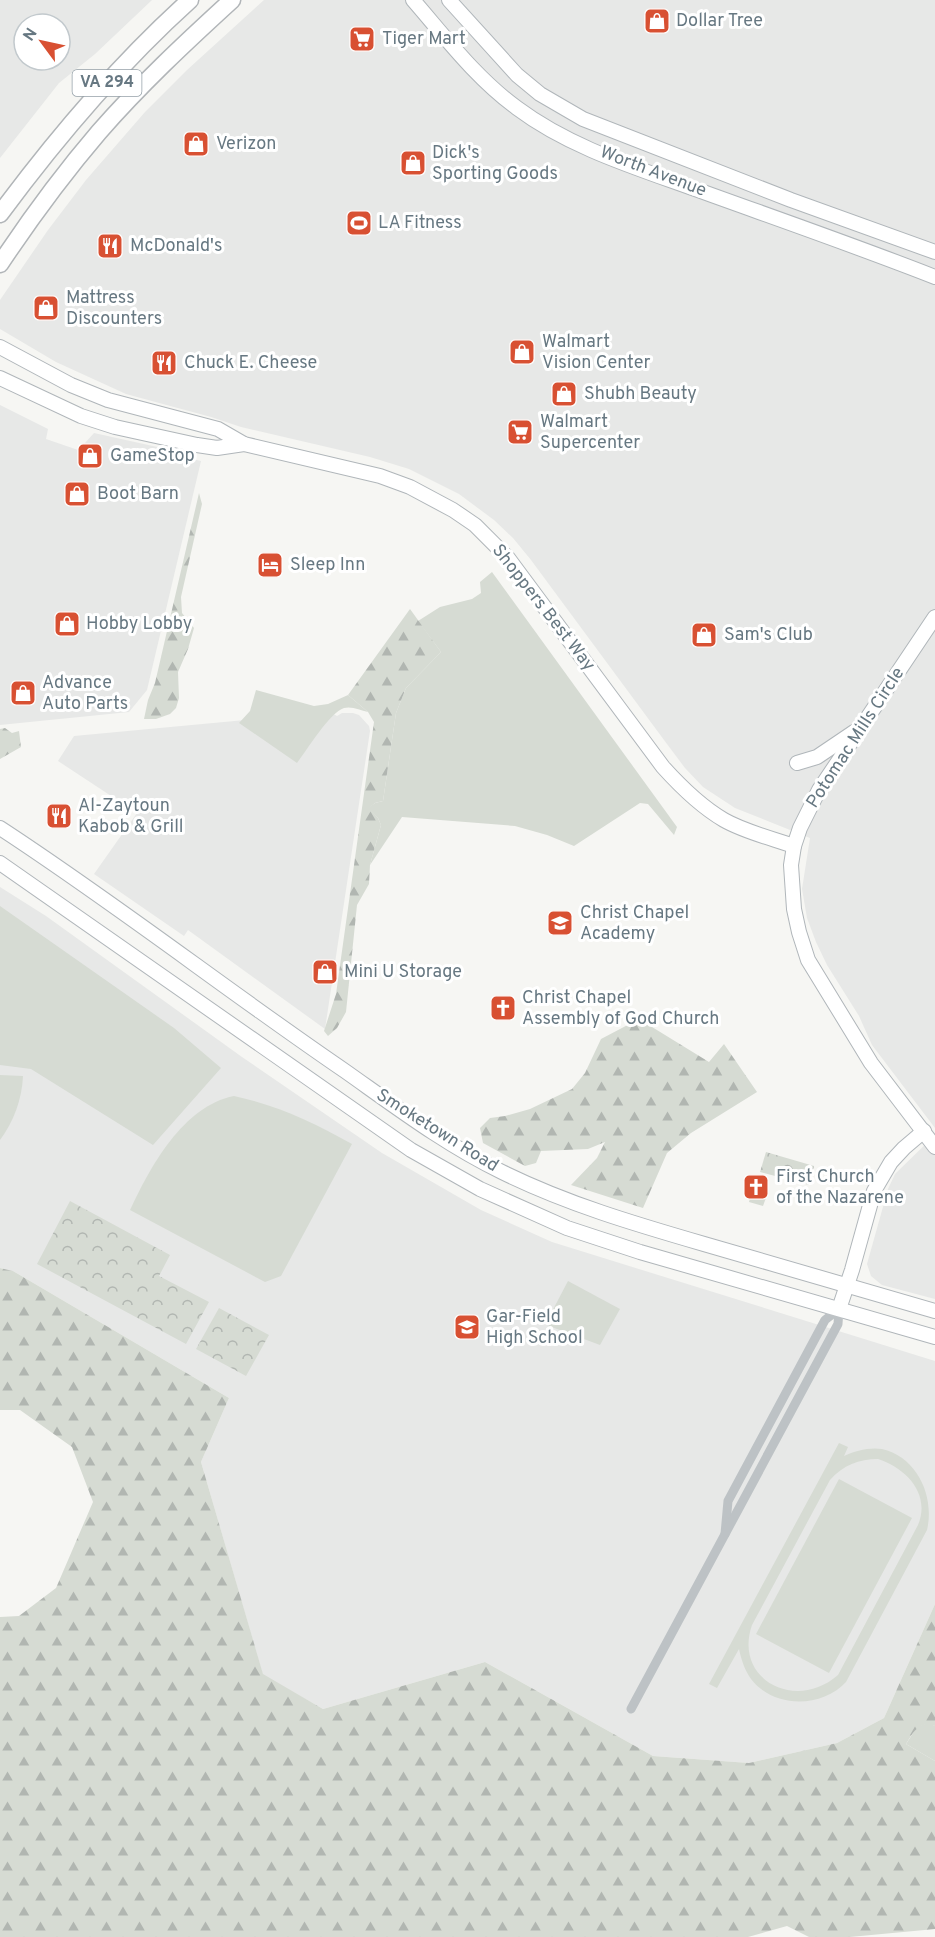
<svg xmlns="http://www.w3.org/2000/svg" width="935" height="1937" font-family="Overpass,sans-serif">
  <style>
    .built { fill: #e7e8e7; fill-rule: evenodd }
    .grass { fill: #d6dbd3; fill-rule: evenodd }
    .forest { fill: url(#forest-firs) }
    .park { fill: url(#park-crowns) }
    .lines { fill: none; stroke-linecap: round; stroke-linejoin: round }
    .secondary-casing { stroke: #b0b6ba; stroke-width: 16 }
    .highway-casing { stroke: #b1b5b8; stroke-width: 19 }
    .street { stroke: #bdc2c5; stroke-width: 9 }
    .secondary { stroke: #fff; stroke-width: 14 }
    .highway { stroke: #fff; stroke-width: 16 }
    .labels { text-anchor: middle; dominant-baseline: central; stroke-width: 6; stroke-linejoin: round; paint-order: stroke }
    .shield { fill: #fff; stroke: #95a0a8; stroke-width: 1.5 }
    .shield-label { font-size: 16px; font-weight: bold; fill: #677882 }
    .poi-label { font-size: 18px; fill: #677882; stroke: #fff; text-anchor: start }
    .street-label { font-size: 18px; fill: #677882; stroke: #fff }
  </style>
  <defs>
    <pattern id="forest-firs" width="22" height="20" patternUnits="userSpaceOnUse" patternTransform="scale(1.5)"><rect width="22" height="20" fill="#d6dbd3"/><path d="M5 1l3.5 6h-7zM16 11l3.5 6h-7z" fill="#b1b6b1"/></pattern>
    <pattern id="park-crowns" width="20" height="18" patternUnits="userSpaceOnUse" patternTransform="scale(1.5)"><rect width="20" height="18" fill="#d6dbd3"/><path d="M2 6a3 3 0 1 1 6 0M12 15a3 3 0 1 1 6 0" fill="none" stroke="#b1b6b1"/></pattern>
  </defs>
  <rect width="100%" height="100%" fill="#f6f6f3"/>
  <g class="built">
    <path d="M0,0H152L95,54L59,83L0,158ZM24,24H60V60H24Z"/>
    <path d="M264,0H935V1128L872,1045L859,1016L827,965L816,942L807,918L802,889L810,838L735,808L703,787L685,768L664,740L531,560L513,538L494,520L459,494L409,469L370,457L241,427L211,417L126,394L56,362L0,329V300L48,230L86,180L145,112L187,70Z"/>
    <path d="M0,405L48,429L46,439L81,451L85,443L94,433L171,450L183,457L201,461L147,690L129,712L0,725Z"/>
    <path d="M330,712L337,716L342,713H353L359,715L369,726L370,731L325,1029L188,930L184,936L94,874L137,813L58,761L74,736Z"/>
    <path d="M0,887L46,916L242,1057L382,1153L481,1210L552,1242L935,1361V1604L884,1718L837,1743L749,1763L653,1756L485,1662L323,1709L263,1675L201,1462L229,1398L13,1271L0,1268Z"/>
    <path d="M935,1135V1299L882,1285L871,1276L867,1264L888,1189L895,1174Z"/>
  </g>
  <g class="grass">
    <path d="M492,572L677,827L674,835L648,804L640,803L574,846L547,835L515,826L402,817L370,865L381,825L378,818L368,808L375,803L383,801L396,713L406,688L441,652L418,621L440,607L472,599L481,593L480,582Z"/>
    <path d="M256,690L314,706L328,704L348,695L368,712C360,710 352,706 344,708C330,712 307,750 297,763L239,723L250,711Z"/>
    <path d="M0,906L174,1028L221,1068L153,1145L31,1069L0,1065Z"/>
    <path d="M0,1075L23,1076C22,1099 14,1121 0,1140Z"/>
    <path d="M234,1096C279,1106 312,1122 352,1144L281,1276L265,1282L130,1210C150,1167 183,1106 234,1096Z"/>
    <path d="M568,1281L620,1309L600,1345L549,1326L547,1321Z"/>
    <path d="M839,1443L848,1447L844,1456C855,1451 869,1447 882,1449C917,1457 935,1496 927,1530L846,1682C822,1708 774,1709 751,1679C745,1671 741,1659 739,1649L717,1688L709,1684ZM878,1459C906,1468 931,1494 918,1525L838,1675C796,1712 733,1680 752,1625L830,1480C843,1465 859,1459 878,1459Z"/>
    <path d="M839,1479L912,1518L829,1673L756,1634Z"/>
    <path d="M928,1723L935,1726V1761L906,1744L917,1727Z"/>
  </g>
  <g class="forest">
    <path d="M199,493L202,504L181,597L182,613L194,628L188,649L178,672L179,698L176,708L170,714L156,719H144L148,700L155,683Z"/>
    <path d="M410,609L441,652L406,688L396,713L383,801L375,803L369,808L378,818L381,825L370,865L369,884L357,905L346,1012L337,1028L328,1036L324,1031L336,994L374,722L368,712L348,695Z"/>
    <path d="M5,728L12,733L19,731L21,747L0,759V729Z"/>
    <path d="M639,1019L709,1062L724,1044L757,1092L691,1133L667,1153L643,1208L571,1185L597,1158L605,1142L588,1149L541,1151L536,1163L525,1166L483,1143L480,1128L490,1118L505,1116L530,1109L572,1089L585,1073L601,1039Z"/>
    <path d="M0,1268L13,1271L229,1398L201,1462L263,1674L323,1709L485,1662L653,1756L749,1763L837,1743L884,1718L935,1604V1726C920,1720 913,1732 906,1744L935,1761V1929L850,1937H809L787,1926L748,1937H0V1617L19,1616L56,1588L93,1502L72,1447L20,1410H0Z"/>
  </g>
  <g class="park">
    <path d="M766,1152L814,1166L809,1185L760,1172Z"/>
    <path d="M752,1191L767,1195L763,1206L749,1202Z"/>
    <path d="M70,1201L170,1255L159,1276L209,1302L186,1344L37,1264Z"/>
    <path d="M219,1308L269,1335L246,1376L196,1349Z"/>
  </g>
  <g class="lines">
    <g class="secondary-casing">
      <g id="secondary">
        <path d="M413,0C446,38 476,78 517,108C569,147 634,167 695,189C775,218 856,246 935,277"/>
        <path d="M449,0L517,75L540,94L583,119L791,200L935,252"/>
        <path d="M0,347L71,385L108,400L218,429L244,444L380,476L410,487L453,510L475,525L508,558L663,767C681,787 700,806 724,820C745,832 771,838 794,846"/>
        <path d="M0,378L81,416L115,427L197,445L217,448L244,444"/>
        <path d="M935,617L819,790L800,828L794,846L791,865L794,909L799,932L808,960L871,1063L935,1147"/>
        <path d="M797,763L817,757L854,732"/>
        <path d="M0,828C118,905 229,992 345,1071C396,1107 446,1145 502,1172C567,1204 635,1224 704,1244C781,1266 858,1288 935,1311"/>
        <path d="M0,863L411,1150L480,1189L567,1228L640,1252L935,1337"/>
        <path d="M839,1309L852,1270L874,1191L891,1162L904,1148L924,1131"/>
      </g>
    </g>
    <g class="highway-casing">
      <g id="highway">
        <path d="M0,214C57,137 119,64 190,0"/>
        <path d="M0,264C30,219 63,174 99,132C140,85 186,42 232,0"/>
      </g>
    </g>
    <g class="street">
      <path d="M725,1534L728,1501L825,1320L839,1309"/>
      <path d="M631,1709L838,1324L839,1309"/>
    </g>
    <use href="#secondary" class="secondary"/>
    <use href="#highway" class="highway"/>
  </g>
  <defs>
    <g id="shop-square" transform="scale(1.35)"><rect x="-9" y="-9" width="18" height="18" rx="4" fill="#d85032" stroke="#fff"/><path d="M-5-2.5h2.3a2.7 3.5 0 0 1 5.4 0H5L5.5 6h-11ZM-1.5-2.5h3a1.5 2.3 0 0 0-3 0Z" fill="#fff"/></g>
    <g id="supermarket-square" transform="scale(1.35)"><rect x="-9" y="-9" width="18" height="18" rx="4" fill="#d85032" stroke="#fff"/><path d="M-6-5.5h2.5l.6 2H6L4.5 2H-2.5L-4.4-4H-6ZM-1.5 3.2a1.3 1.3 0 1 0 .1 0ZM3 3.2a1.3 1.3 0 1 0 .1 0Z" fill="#fff"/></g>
    <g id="stadium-square" transform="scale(1.35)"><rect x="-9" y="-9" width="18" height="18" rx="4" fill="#d85032" stroke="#fff"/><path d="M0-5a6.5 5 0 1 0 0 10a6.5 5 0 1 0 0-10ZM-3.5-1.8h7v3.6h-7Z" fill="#fff"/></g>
    <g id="restaurant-square" transform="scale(1.35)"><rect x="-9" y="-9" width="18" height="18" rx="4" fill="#d85032" stroke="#fff"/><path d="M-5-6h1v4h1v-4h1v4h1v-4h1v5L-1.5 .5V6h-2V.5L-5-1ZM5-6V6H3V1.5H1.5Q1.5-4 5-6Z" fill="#fff"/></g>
    <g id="hotel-square" transform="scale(1.35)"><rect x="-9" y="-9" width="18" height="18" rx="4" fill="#d85032" stroke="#fff"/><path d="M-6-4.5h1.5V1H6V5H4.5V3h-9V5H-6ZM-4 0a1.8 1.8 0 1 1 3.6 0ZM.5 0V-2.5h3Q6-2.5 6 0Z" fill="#fff"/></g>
    <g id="school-square" transform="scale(1.35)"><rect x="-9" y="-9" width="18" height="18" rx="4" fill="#d85032" stroke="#fff"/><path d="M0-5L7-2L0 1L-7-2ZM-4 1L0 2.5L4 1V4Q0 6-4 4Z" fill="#fff"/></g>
    <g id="church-square" transform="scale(1.35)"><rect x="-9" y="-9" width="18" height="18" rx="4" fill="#d85032" stroke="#fff"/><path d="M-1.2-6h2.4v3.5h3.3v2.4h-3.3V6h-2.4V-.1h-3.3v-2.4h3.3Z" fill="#fff"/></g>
  </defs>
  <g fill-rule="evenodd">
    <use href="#shop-square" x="657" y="21"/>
    <use href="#supermarket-square" x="362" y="39"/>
    <use href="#shop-square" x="196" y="144"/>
    <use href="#shop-square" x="413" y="163"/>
    <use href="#stadium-square" x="359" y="223"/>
    <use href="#restaurant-square" x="110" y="246"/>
    <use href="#shop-square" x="46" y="308"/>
    <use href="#shop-square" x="522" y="352"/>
    <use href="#restaurant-square" x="164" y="363"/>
    <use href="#shop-square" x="564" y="394"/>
    <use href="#supermarket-square" x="520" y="432"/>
    <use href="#shop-square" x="90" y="456"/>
    <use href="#shop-square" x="77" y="494"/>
    <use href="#hotel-square" x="270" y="565"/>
    <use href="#shop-square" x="67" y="624"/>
    <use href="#shop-square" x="704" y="635"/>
    <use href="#shop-square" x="23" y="693"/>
    <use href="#restaurant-square" x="59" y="816"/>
    <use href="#school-square" x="560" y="923"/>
    <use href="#shop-square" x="325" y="972"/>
    <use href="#church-square" x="503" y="1008"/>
    <use href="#church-square" x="756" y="1187"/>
    <use href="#school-square" x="467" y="1327"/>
  </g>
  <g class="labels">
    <rect class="shield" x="72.5" y="70" width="69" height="26" rx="4.5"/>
    <g class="shield-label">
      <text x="107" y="83">VA 294</text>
    </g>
    <g class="poi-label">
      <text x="676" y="21">Dollar Tree</text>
      <text x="382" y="39">Tiger Mart</text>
      <text x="216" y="144">Verizon</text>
      <text x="432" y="153">Dick's<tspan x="432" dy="21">Sporting Goods</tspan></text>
      <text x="378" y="223">LA Fitness</text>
      <text x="130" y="246">McDonald's</text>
      <text x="66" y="298">Mattress<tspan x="66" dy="21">Discounters</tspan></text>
      <text x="542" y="342">Walmart<tspan x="542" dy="21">Vision Center</tspan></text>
      <text x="184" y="363">Chuck E. Cheese</text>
      <text x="584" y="394">Shubh Beauty</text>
      <text x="540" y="422">Walmart<tspan x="540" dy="21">Supercenter</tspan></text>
      <text x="110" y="456">GameStop</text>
      <text x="97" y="494">Boot Barn</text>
      <text x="290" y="565">Sleep Inn</text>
      <text x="86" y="624">Hobby Lobby</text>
      <text x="724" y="635">Sam's Club</text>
      <text x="42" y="683">Advance<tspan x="42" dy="21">Auto Parts</tspan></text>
      <text x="78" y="806">Al-Zaytoun<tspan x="78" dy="21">Kabob &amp; Grill</tspan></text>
      <text x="580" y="913">Christ Chapel<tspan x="580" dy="21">Academy</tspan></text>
      <text x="344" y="972">Mini U Storage</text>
      <text x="522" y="998">Christ Chapel<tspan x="522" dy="21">Assembly of God Church</tspan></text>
      <text x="776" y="1177">First Church<tspan x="776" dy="21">of the Nazarene</tspan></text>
      <text x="486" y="1317">Gar-Field<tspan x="486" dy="21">High School</tspan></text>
    </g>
    <g class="street-label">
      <text transform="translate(653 172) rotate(21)">Worth Avenue</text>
      <text transform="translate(543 608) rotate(52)">Shoppers Best Way</text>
      <text transform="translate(856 738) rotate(-57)">Potomac Mills Circle</text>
      <text transform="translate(437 1131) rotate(32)">Smoketown Road</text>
    </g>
  </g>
  <g transform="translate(42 42) rotate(303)"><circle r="28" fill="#ffffff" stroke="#c2c9cd" stroke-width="1.5"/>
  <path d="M0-4.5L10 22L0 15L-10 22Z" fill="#d85032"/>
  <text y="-9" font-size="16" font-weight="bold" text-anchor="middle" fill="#677882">N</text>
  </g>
</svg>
